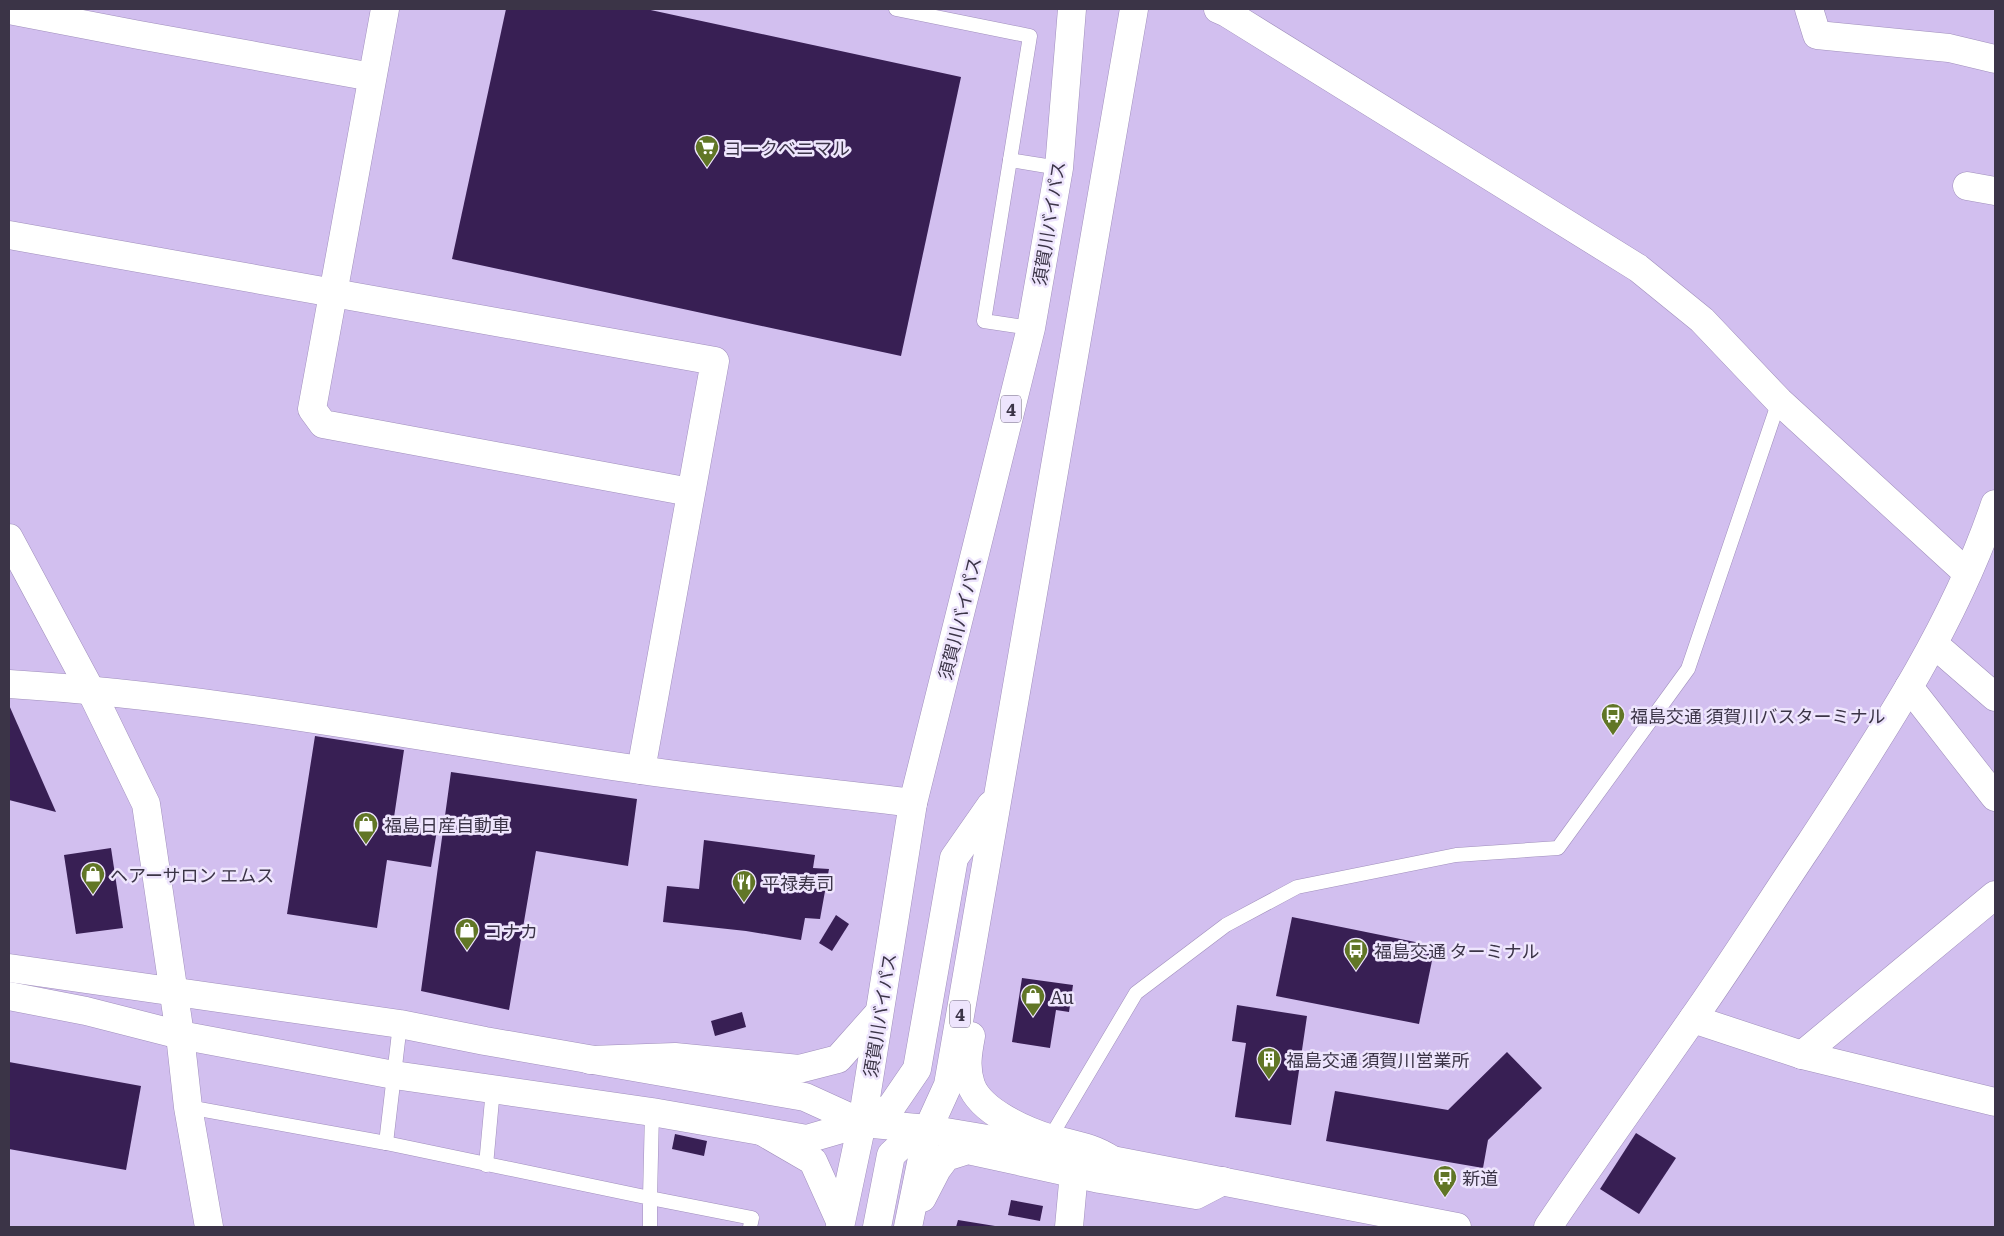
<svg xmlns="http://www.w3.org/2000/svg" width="2004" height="1236" font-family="Literata,'Noto Sans JP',serif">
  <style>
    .building { fill: #381f54 }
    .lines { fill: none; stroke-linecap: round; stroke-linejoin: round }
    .lane-casing { stroke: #a08fbc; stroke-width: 15 }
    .street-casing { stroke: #a08fbc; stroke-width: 29 }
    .secondary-casing { stroke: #a08fbc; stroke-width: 29 }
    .highway-casing { stroke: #a08fbc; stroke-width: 29 }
    .lane { stroke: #fff; stroke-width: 14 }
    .street { stroke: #fff; stroke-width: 28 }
    .secondary { stroke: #fff; stroke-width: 28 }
    .highway { stroke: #fff; stroke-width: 28 }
    .labels { text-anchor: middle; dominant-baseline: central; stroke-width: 5; stroke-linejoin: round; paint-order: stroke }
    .shield { fill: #eee5fd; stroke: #71697e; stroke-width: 1 }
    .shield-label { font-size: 16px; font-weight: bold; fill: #3b3447 }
    .poi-label { font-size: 18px; fill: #3b3447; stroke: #eee5fd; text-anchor: start }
    .street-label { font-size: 18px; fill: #3b3447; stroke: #eee5fd }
  </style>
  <rect width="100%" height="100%" fill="#d2bfef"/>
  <g class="building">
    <path d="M506,9H646L961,77L901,356L452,259Z"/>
    <path d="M9,705L56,812L9,800Z"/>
    <path d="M315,736L404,750L393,824L437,830L431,867L387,860L377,928L287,914Z"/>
    <path d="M451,772L637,799L628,866L536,851L509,1010L421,991Z"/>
    <path d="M704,840L815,855L813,868L829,869L820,919L805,918L801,940L746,931L663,922L667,886L699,889Z"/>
    <path d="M111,848L123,928L76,934L64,855Z"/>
    <path d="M836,915L849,924L832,951L819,943Z"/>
    <path d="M1292,917L1435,946L1419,1024L1276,996Z"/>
    <path d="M1022,978L1073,985L1069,1012L1056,1010L1050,1048L1012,1042Z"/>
    <path d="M1237,1005L1307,1016L1291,1125L1235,1117L1246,1043L1232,1041Z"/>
    <path d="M742,1012L746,1027L715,1036L711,1021Z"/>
    <path d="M1507,1052L1542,1088L1488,1140L1483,1168L1326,1141L1335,1091L1448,1110Z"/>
    <path d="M9,1062L141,1086L126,1170L9,1149Z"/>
    <path d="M1636,1133L1676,1158L1639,1214L1600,1189Z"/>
    <path d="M675,1134L707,1141L704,1156L672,1149Z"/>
    <path d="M1011,1200L1043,1206L1040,1221L1008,1215Z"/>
    <path d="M958,1220L995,1226V1227H956Z"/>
  </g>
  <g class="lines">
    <g class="lane-casing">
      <g id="lane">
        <path d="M896,9L1030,36L984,321L1031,328"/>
        <path d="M1010,160L1059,168"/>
        <path d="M188,1107L386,1143L650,1198V1227"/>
        <path d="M652,1112L650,1198L752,1218L750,1227"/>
        <path d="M1050,1138L1136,993L1226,925L1297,887L1456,855L1558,848L1688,669L1779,401"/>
        <path d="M386,1143L400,1024"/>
        <path d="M486,1165L493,1089"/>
      </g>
    </g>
    <g class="street-casing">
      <g id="street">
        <path d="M385,9L312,409L323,424L690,492"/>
        <path d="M1218,9L1227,13L1638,268L1702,320L1779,401L1967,573"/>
        <path d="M1809,9L1817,35L1949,48L1995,59"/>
        <path d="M9,10L139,35L372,77"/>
        <path d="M1967,186L1995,191"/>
        <path d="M9,235L715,361L641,770"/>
        <path d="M9,538L90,689L146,804L180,1035L188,1107L209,1227"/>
        <path d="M1935,645L1995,697"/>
        <path d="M9,684C221,697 430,740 640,770C731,783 822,792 913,803"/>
        <path d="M1909,687L1995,797"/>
        <path d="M1693,1019L1802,1055L1995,1102"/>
        <path d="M1802,1055L1995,895"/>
        <path d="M1069,1227L1074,1172"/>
        <path d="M1548,1227C1595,1157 1644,1089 1692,1020C1733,962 1771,901 1811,842C1881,735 1954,626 1995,504"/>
      </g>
    </g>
    <g class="secondary-casing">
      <g id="secondary">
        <path d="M9,968L400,1024L485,1041L805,1097L862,1123L928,1129L1112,1160L1457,1227"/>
        <path d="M9,996L86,1011L180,1035L394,1075L652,1112L807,1139L862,1123"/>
      </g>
    </g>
    <g class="highway-casing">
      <g id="highway">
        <path d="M971,1036C968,1052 965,1068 971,1085C981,1112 1026,1131 1052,1139C1074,1145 1093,1147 1112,1160"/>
        <path d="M590,1060L675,1057L799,1069L838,1059L878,1014"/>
        <path d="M862,1123L891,1107L917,1069L954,858L991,805"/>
        <path d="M763,1132L813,1161L840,1221"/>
        <path d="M922,1198L937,1169L946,1157L968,1150L1100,1179L1196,1195L1223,1181"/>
        <path d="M840,1227L862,1123L913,803L1031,328L1059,168L1072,9"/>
        <path d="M877,1227L891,1155L908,1139L928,1129"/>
        <path d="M908,1227L928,1129L948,1085L1134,9"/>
      </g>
    </g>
    <use href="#lane" class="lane"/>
    <use href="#street" class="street"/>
    <use href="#secondary" class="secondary"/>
    <use href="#highway" class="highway"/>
  </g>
  <defs>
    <g id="supermarket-pin" transform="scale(1.25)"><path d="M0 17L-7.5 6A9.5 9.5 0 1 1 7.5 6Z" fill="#617626" stroke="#eee5fd"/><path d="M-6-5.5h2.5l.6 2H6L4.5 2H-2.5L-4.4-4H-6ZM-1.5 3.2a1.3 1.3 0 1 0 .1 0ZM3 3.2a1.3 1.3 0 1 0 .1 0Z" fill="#fff"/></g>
    <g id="bus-pin" transform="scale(1.25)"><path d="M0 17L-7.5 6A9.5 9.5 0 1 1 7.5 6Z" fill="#617626" stroke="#eee5fd"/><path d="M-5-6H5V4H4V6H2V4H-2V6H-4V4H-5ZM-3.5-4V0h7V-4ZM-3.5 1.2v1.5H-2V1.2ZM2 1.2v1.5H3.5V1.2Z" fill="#fff"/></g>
    <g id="shop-pin" transform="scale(1.25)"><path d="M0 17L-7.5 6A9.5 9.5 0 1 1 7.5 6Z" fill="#617626" stroke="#eee5fd"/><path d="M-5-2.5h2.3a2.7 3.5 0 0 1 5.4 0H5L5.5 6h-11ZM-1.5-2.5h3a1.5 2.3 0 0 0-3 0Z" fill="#fff"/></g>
    <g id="restaurant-pin" transform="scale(1.25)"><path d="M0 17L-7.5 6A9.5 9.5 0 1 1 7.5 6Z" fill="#617626" stroke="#eee5fd"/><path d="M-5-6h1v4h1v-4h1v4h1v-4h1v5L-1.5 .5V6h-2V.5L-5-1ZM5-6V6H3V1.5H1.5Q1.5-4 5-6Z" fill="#fff"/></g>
    <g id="building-pin" transform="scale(1.25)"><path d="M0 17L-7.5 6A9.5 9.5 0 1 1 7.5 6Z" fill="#617626" stroke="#eee5fd"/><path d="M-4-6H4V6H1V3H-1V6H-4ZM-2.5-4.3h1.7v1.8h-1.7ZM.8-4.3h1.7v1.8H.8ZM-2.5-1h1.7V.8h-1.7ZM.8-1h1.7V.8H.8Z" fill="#fff"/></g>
  </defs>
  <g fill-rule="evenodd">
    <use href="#supermarket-pin" x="707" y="147"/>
    <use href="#bus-pin" x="1613" y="715"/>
    <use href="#shop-pin" x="366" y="824"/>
    <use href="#shop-pin" x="93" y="874"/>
    <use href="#restaurant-pin" x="744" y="882"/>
    <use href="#shop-pin" x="467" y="930"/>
    <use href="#bus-pin" x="1356" y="950"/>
    <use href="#shop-pin" x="1033" y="996"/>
    <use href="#building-pin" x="1269" y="1059"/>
    <use href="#bus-pin" x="1445" y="1177"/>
  </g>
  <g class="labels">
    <g class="shield">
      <rect x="1001" y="395.5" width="20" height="27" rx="4"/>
      <rect x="950" y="1000.5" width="20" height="27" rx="4"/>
    </g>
    <g class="shield-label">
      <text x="1011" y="409">4</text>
      <text x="960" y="1014">4</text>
    </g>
    <g class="poi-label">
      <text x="724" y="147">ヨークベニマル</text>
      <text x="1630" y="715">福島交通 須賀川バスターミナル</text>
      <text x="384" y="824">福島日産自動車</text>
      <text x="110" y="874">ヘアーサロン エムス</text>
      <text x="762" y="882">平禄寿司</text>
      <text x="484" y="930">コナカ</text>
      <text x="1374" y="950">福島交通 ターミナル</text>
      <text x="1050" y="996">Au</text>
      <text x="1286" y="1059">福島交通 須賀川営業所</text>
      <text x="1462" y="1177">新道</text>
    </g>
    <g class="street-label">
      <text transform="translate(1048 223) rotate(-81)">須賀川バイパス</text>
      <text transform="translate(959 618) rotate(-76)">須賀川バイパス</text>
      <text transform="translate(879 1015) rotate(-81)">須賀川バイパス</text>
    </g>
  </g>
  <rect width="2004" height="1236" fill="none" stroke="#3b3447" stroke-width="20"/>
</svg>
